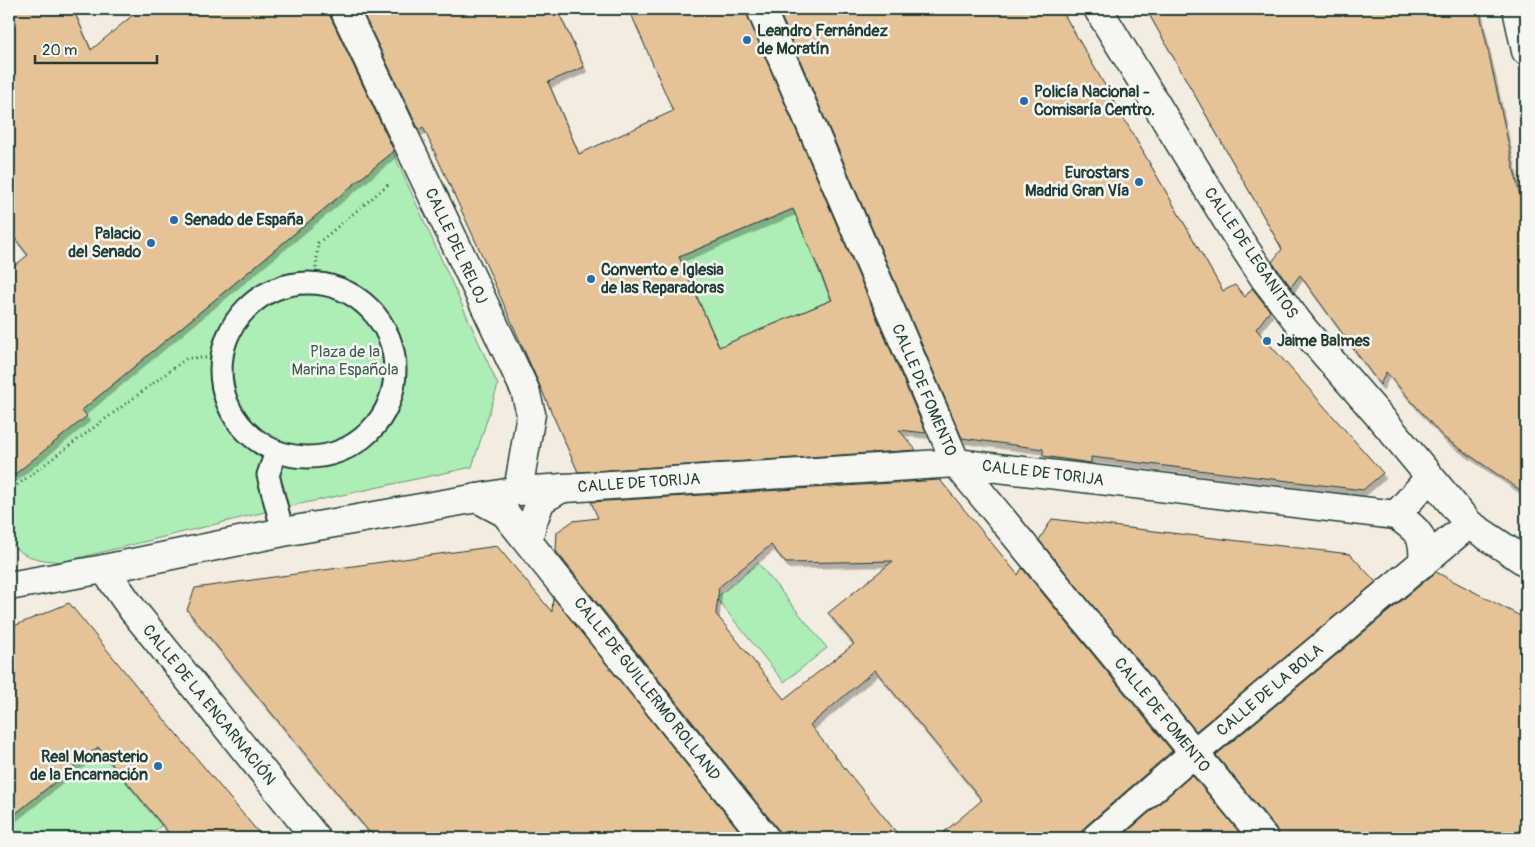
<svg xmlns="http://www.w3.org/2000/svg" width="1535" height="847" font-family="Pangolin,sans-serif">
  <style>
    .green { fill: #aceeb6; stroke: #669675 }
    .building { fill: #e6c297; stroke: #1f3d34; fill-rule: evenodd; filter: url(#shadow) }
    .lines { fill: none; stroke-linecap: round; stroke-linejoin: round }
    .service-casing { stroke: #1f3d34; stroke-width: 25 }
    .minor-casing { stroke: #1f3d34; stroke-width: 31 }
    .path { stroke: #1f3d34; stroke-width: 3; stroke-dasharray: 1 4; stroke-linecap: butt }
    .service { stroke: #f6f6f2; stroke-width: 21 }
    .minor { stroke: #f6f6f2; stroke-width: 28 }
    .poi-dot { fill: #1f6fb2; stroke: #f6f6f2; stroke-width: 2 }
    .labels { text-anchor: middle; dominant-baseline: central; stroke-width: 5; stroke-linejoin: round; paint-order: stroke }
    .poi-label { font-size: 16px; font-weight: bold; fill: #1f3d34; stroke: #f6f6f2; text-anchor: start }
    .street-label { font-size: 16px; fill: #1f3d34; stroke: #f6f6f2 }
    .park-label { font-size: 16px; fill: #3b604e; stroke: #f6f6f2 }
  </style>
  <defs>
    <filter id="shadow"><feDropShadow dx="3" dy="5.5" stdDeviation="0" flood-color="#0004"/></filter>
  </defs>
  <rect width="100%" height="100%" fill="#f3ece0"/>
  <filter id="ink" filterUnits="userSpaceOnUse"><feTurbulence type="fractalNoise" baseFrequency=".02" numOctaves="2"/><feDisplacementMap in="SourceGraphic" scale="10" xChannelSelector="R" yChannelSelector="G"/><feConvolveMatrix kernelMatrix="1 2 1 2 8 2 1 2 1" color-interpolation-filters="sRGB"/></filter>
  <g filter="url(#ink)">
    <g class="green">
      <path d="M393,152L498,385L472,467L277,509L62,562C42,560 22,559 9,541V479L86,416L82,410Z"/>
      <path d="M793,209L831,300L719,347L679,257Z"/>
      <path d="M758,563L827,648L784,682L716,598Z"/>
      <path d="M98,747L162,825L146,838H9V819Z"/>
    </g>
    <g class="building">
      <path d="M9,9H73L91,50L140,9H329L330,16L394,151L82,410L87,416L9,479V270L28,255L9,231Z"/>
      <path d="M361,9H557L584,67L548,82L579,154L673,111L629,9H746L747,15L926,433L899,430L916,450L578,472L481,253L423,127L419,130ZM793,209L832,300L719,347L679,257Z"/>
      <path d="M778,9H1061L1223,291L1235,285L1245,297L1252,288L1270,311L1256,329L1383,473L1363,490L1091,457V463L1043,456V449L962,438Z"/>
      <path d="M1146,9H1479L1526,224V494L1443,437L1386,372L1380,385L1300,275L1291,287L1272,262L1282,249Z"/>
      <path d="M940,480L1018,575L1022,568L1172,751L1086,826L1081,832V838H937L982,800L875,670L810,725L901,838H780L777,828L556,551L557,532L573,521L598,518L591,502ZM771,545L786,563L893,561L828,613L854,644L784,699L716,614L719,587Z"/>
      <path d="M1052,519L1350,554L1376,582L1196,731L1039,540Z"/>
      <path d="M497,546L552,612L553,597L745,838H374L187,610L195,588Z"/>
      <path d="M1436,572L1526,619V838H1279L1276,828L1216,755Z"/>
      <path d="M69,603L134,683L263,838H173L98,747L9,819V628Z"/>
      <path d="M1192,775L1244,838H1120Z"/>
    </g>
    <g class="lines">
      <g class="service-casing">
        <g id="service">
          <circle cx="308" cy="370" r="87"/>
          <path d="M276,452L268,475L283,532"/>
        </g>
      </g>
      <g class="minor-casing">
        <g id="minor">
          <path d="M344,9L525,390L531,414L518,491"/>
          <path d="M761,9L956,463L1264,838"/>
          <path d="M1098,9L1234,232L1265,279L1305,331L1387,425L1469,524L1526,562"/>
          <path d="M1517,9L1526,51"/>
          <path d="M477,498L505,513L765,838"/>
          <path d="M1396,515L1430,477"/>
          <path d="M528,540L533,521L541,500L562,488"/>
          <path d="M104,569L133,610L316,838"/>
          <path d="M9,586L104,569L283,532L518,491L956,463L1396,515C1418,531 1425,534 1423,563"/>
          <path d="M1096,838L1194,753L1469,524"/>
        </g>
      </g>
      <g class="path">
        <path d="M315,283L318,243L389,184"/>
        <path d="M9,491L187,358H221"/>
      </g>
      <use href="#service" class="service"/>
      <use href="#minor" class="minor"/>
    </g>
  </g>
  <g class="poi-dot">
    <circle cx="747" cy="40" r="5"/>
    <circle cx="1024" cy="101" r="5"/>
    <circle cx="1139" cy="182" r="5"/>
    <circle cx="174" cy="220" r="5"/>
    <circle cx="151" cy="243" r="5"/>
    <circle cx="591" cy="279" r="5"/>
    <circle cx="1267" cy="341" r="5"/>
    <circle cx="158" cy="766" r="5"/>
  </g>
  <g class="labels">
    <g class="poi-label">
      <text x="757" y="31">Leandro Fernández<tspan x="757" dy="18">de Moratín</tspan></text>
      <text x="1034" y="92">Policía Nacional -<tspan x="1034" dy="18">Comisaría Centro.</tspan></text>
      <text x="1129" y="173" text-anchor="end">Eurostars<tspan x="1129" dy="18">Madrid Gran Vía</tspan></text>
      <text x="184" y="220">Senado de España</text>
      <text x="141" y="234" text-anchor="end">Palacio<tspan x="141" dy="18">del Senado</tspan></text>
      <text x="601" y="270">Convento e Iglesia<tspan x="601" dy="18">de las Reparadoras</tspan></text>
      <text x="1277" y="341">Jaime Balmes</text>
      <text x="148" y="757" text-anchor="end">Real Monasterio<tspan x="148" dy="18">de la Encarnación</tspan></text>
    </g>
    <g class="street-label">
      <text transform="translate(456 246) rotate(65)">CALLE DEL RELOJ</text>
      <text transform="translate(1251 253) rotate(56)">CALLE DE LEGANITOS</text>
      <text transform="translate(924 390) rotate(67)">CALLE DE FOMENTO</text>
      <text transform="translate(1043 473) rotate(7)">CALLE DE TORIJA</text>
      <text transform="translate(639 483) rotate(-4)">CALLE DE TORIJA</text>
      <text transform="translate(647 689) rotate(52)">CALLE DE GUILLERMO ROLLAND</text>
      <text transform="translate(1270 690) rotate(-40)">CALLE DE LA BOLA</text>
      <text transform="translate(209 705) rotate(51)">CALLE DE LA ENCARNACIÓN</text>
      <text transform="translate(1162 715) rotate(51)">CALLE DE FOMENTO</text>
    </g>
    <g class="park-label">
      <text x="345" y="352">Plaza de la<tspan x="345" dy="18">Marina Española</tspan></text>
    </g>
  </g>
  <rect width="1535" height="847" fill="none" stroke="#f6f6f2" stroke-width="30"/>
  <rect x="15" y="15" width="1505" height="817" fill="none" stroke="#1f3d34" stroke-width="2" filter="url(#ink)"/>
  <path d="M35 55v8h122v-8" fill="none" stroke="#1f3d34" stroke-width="2.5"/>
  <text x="42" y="55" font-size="15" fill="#1f3d34" stroke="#f6f6f2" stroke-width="4" paint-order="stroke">20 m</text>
</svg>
